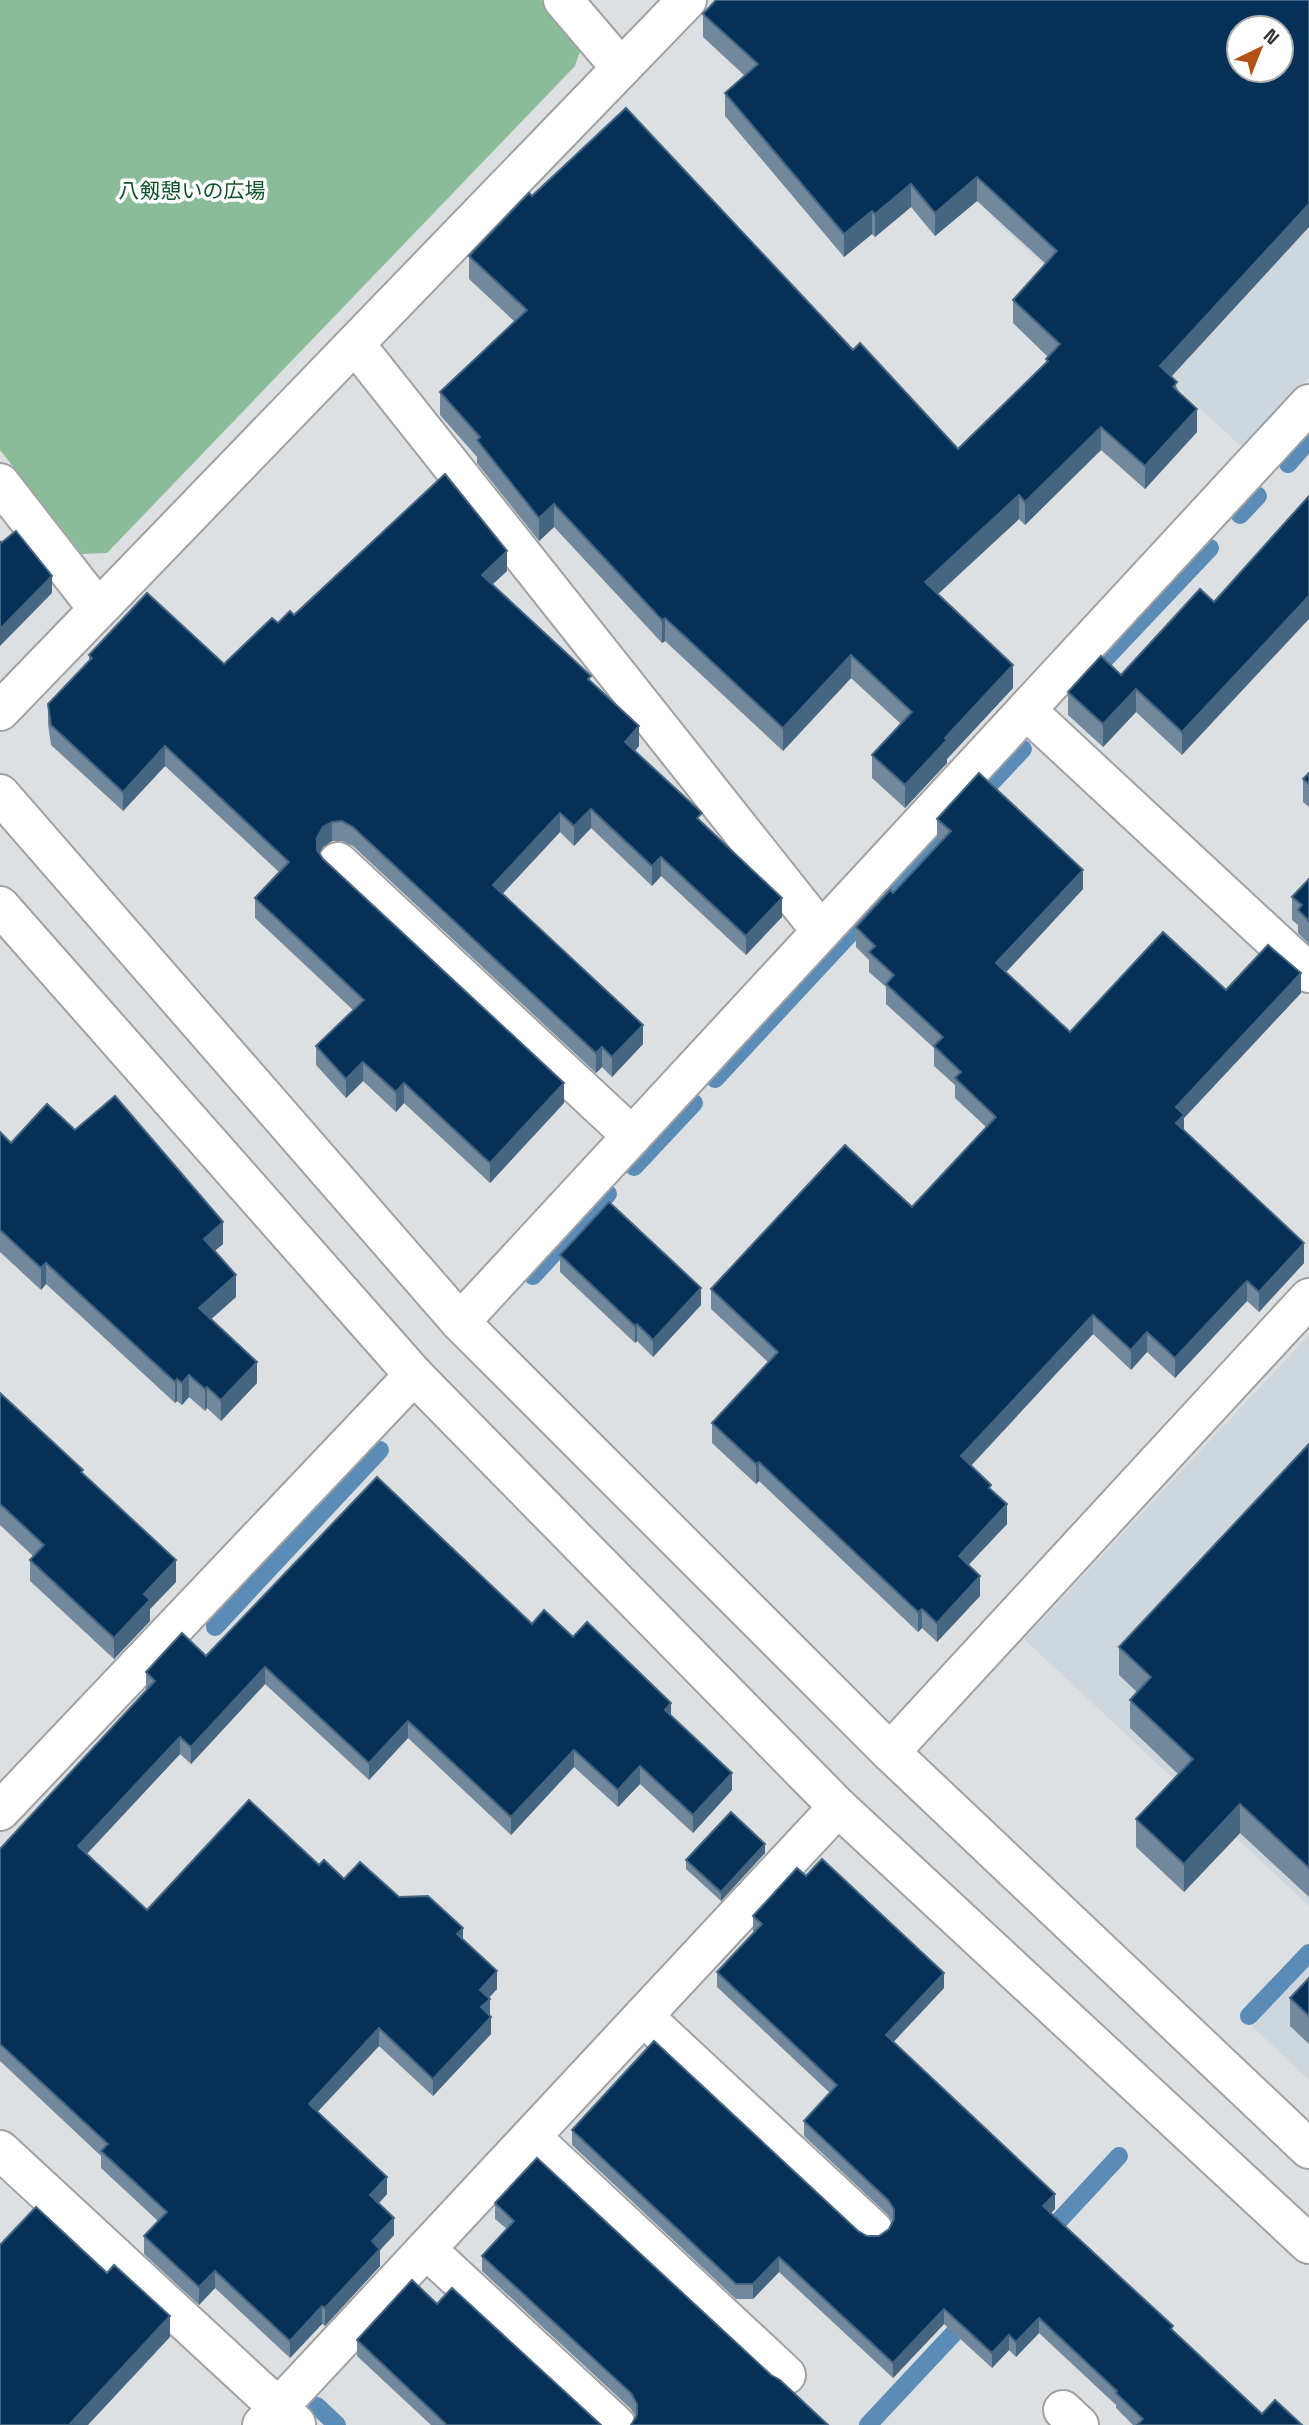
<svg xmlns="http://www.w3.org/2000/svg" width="1309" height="2425" font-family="'Space Grotesk','Noto Sans JP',sans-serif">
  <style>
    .built { fill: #ced6de; fill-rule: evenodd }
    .green { fill: #8bbc99 }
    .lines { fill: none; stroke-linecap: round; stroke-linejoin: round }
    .stream { stroke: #5a8cb7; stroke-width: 18 }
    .minor-casing { stroke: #9fa1a3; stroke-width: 42 }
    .minor { stroke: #fff; stroke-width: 38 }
    .wall { fill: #71889d }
    .shaded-wall { fill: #466581 }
    .building { fill: #053058; stroke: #466581; stroke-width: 2; fill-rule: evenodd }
    .labels { text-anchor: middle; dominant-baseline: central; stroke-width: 7; stroke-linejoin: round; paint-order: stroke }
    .park-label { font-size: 21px; fill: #11532c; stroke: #fff }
  </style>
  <rect width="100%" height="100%" fill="#dde0e2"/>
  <g class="built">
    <path d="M1189,0H1309V377L1244,449L991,217ZM1239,28H1281V70H1239Z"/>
    <path d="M1309,1335V1906L1024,1639Z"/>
    <path d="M1309,1960V2080L1250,2024Z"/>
  </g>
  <path class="green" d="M0,0H541L581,48L575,66L107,553L82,554L0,450Z"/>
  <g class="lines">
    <g class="stream">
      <path d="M1288,464L1309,440"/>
      <path d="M1240,515L1258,496"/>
      <path d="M1089,676L1210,548"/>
      <path d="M975,800L1023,749"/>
      <path d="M715,1079L953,823"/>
      <path d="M634,1167L694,1103"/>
      <path d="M533,1276L608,1194"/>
      <path d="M215,1627L380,1450"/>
      <path d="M1249,2016L1309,1953"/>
      <path d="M1043,2238L1119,2156"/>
      <path d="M317,2406L337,2425"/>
      <path d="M868,2425L969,2317"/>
    </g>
    <g class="minor-casing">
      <g id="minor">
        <path d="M563,0L621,68"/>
        <path d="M355,344L821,931"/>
        <path d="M0,483L98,609"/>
        <path d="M1026,710L1309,973"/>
        <path d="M0,711L687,0"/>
        <path d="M0,794L460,1322L890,1752L1309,2149"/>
        <path d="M338,862L632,1136"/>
        <path d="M0,906L414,1375L838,1807L1309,2244"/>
        <path d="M460,1322L1309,404"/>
        <path d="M890,1752L1309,1298"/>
        <path d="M0,1811L414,1375"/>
        <path d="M643,2016L873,2230"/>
        <path d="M531,2137L786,2375"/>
        <path d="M0,2150L296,2424"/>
        <path d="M426,2249L616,2425"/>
        <path d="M1063,2410L1079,2425"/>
        <path d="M262,2425L838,1807"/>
      </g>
    </g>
    <use href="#minor" class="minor"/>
  </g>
  <g class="wall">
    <path d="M1309,0L1172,377L1197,432L1145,489L1101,450L1025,525L1019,519L938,594L1013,688L947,759V763L905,808L872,778V755L901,724L851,678L783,751L665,641L662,643L554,527L539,541L477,463V457L440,415V392L515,322L469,279V256L532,196L853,350L958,449L1046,363V359L1048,357L1013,323V300L1046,264L977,201L935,236L911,207L875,237L872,234L844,257L725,116V93L745,76L703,37V14Z"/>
    <path d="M507,571L493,584L591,681L639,746L635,751L702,822L782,917L746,955L661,876L652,886L591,828L574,846L560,832L502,894L643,1044L612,1077L602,1067L596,1073L353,846L342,841H332L323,847L319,853L323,859L564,1103L490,1183L404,1103L396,1112L363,1081L346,1098L316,1065V1046L353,1010L255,918V898L279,872L165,766L123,811L51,745L48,724V704L89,661V655L224,664L278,623L294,615Z"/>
    <path d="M1214,602L1182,755L1136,712L1103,747L1068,715V692L1121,675Z"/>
    <path d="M1309,773V807L1303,802V779Z"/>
    <path d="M937,819L1083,889L1006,972L1070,1032L1226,990L1301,993L1184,1118V1131L1304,1263L1259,1312L1247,1301L1175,1378L1147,1352L1131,1370L1093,1334L971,1466L991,1490L1007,1524L968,1565L980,1596L937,1642L922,1628L918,1632L759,1481L756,1484L712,1443V1423L768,1362L711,1309V1289L912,1207L986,1127L955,1098V1085L934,1066V1048L886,1004V987L869,972V960L856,947V927L893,893L941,842L937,838Z"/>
    <path d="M1309,879V944L1298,933V925L1292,920V897Z"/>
    <path d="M75,1130L223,1244L214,1251L236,1297L211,1319L257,1383L221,1421L207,1408L205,1411L189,1397L182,1405L177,1401L175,1403L46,1284L41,1290L0,1252V1132L11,1143Z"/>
    <path d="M560,1255L701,1305L653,1357L637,1341L635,1343L560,1272Z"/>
    <path d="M0,1393L83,1474L176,1582L150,1609V1621L114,1659L30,1581V1560L33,1556L0,1525Z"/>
    <path d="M1309,1444V1897L1240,1833L1184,1892L1136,1847V1819L1178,1774L1130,1728V1700L1137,1692L1119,1675V1647Z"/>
    <path d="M532,1624L573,1637L671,1716L732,1790L693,1833L640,1784L618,1807L574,1767L511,1835L408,1738L369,1780L265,1684L191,1764L180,1754L87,1854L147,1910L319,1865L344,1879L399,1897L463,1939L497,1989L489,1998L491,2034L433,2096L379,2046L317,2112L387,2194L379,2203L394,2235L380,2250V2266L325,2326L322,2324L290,2358L215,2288L199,2305L144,2254V2236L158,2221L101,2168V2156L0,2061V1849L147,1690L146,1689V1672L206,1656Z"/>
    <path d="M765,1853L721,1901L686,1869V1860Z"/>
    <path d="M806,1876L944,1988L893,2042L1055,2209L1051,2213L1173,2331L1262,2414L1302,2425H1133L1116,2408V2405L1039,2333L1016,2357L1009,2350L992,2368L944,2324L893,2378L779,2272L753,2299H736L572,2145V2130L858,2231L867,2236H879L889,2229L893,2222L888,2215L804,2136V2121L830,2093L717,1987V1972L754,1932L753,1931V1916Z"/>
    <path d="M1309,1978V2044L1290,2026V1998Z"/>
    <path d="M495,2203L771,2375L636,2417L631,2409L482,2271V2256L507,2229L495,2219Z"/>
    <path d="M437,2304L601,2425H431L357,2356V2340Z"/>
  </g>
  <g class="shaded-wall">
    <path d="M977,177V201L935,236V213Z"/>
    <path d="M911,184V207L875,237V214Z"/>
    <path d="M1309,204V227L1160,389V366Z"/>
    <path d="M872,211V234L844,257V234Z"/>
    <path d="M1197,409V432L1145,489V466Z"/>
    <path d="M1101,427V450L1025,525V502Z"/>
    <path d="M1019,495V519L925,606V582Z"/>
    <path d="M554,504V527L539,541V518Z"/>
    <path d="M507,551V571L482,594V575Z"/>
    <path d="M52,576V593L0,646V629Z"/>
    <path d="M1309,596V619L1182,755V732Z"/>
    <path d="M665,618V641L662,643V620Z"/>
    <path d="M851,655V678L783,751V728Z"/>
    <path d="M1013,665V688L947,759V763L905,808V785L945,738Z"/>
    <path d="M1136,689V712L1103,747V724Z"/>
    <path d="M639,726V746L625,761V742Z"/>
    <path d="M165,746V766L123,811V792Z"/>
    <path d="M591,809V828L574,846V826Z"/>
    <path d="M560,813V832L493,904V885Z"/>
    <path d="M332,822V841L323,847L317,858V838L323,827Z"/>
    <path d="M661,857V876L652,886V866Z"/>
    <path d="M1083,870V889L996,983V963Z"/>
    <path d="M782,898V917L746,955V936Z"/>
    <path d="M1301,973V993L1184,1118V1134L1176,1143V1107Z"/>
    <path d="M643,1025V1044L612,1077V1057Z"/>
    <path d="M602,1047V1067L596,1073V1053Z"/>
    <path d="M363,1062V1081L346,1098V1079Z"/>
    <path d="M404,1083V1103L396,1112V1092Z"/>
    <path d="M564,1083V1103L490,1183V1163Z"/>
    <path d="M223,1222V1244L204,1260V1239Z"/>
    <path d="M1304,1243V1263L1259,1312V1292Z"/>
    <path d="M46,1263V1284L41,1290V1268Z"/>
    <path d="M236,1275V1297L199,1330V1308Z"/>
    <path d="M1247,1281V1301L1175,1378V1358Z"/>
    <path d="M701,1288V1305L653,1357V1340Z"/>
    <path d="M1093,1315V1334L961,1476V1456Z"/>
    <path d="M637,1324V1341L635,1343V1326Z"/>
    <path d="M1147,1332V1352L1131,1370V1350Z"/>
    <path d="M257,1362V1383L221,1421V1400Z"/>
    <path d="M189,1375V1397L182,1405V1383Z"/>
    <path d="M177,1379V1401L175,1403V1382Z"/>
    <path d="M207,1387V1408L205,1411V1389Z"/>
    <path d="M759,1462V1481L756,1484V1464Z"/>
    <path d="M1007,1504V1524L959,1575V1556Z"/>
    <path d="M176,1560V1582L150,1609V1621L114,1659V1638L144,1594Z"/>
    <path d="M980,1576V1596L937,1642V1623Z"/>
    <path d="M922,1609V1628L918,1632V1612Z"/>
    <path d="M265,1667V1684L191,1764V1747Z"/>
    <path d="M671,1703V1721L665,1710Z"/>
    <path d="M408,1721V1738L369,1780V1763Z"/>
    <path d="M180,1737V1754L78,1863V1846Z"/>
    <path d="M574,1750V1767L511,1835V1817Z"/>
    <path d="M640,1766V1784L618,1807V1790Z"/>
    <path d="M732,1773V1790L693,1833V1815Z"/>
    <path d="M1240,1804V1833L1184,1892V1864Z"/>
    <path d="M765,1844V1853L721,1901V1892Z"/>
    <path d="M463,1928V1945L457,1934Z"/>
    <path d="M497,1971V1989L480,2007V1990Z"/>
    <path d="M944,1973V1988L886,2050V2035Z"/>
    <path d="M490,1999V2016L481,2007Z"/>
    <path d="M491,2017V2034L433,2096V2079Z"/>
    <path d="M379,2028V2046L309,2121V2104Z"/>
    <path d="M387,2177V2194L370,2213V2195Z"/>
    <path d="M1055,2194V2209L1043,2221V2206Z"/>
    <path d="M394,2218V2235L380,2250V2266L325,2326V2308L372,2241Z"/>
    <path d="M779,2257V2272L753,2299V2284Z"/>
    <path d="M215,2271V2288L199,2305V2287Z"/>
    <path d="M322,2306V2324L290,2358V2341Z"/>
    <path d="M944,2309V2324L893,2378V2363Z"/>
    <path d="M170,2316V2337L88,2425H69Z"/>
    <path d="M1039,2318V2333L1016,2357V2342Z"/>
    <path d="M1009,2335V2350L992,2368V2353Z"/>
  </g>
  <g class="building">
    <path d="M716,0H1309V204L1160,366L1177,382L1173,387L1197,409L1145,466L1101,427L1025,502L1019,495L925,582L1013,665L945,738L947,740L905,785L872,755L912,712L851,655L783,728L665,618L662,620L554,504L539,518L477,440L480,437L440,392L527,310L469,256L529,193L532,196L626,108L853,350L860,343L958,449L1048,361L1046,359L1060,344L1013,300L1057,251L977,177L935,213L911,184L875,214L872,211L844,234L725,93L758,64L703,14ZM1239,28H1281V70H1239Z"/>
    <path d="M445,474L507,551L482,575L591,676L588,679L639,726L625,742L702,813L697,818L782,898L746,936L661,857L652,866L591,809L574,826L560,813L493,885L643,1025L612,1057L602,1047L596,1053L353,827L342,821L332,822L323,827L317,838V850L323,859L564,1083L490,1163L404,1083L396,1092L363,1062L346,1079L316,1046L364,1000L255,898L289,862L165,746L123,792L51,725L48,704L92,658L89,655L147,593L224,664L272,618L278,623L290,611L294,615Z"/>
    <path d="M1309,496V596L1182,732L1136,689L1103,724L1068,692L1101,656L1121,675L1200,589L1214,602Z"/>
    <path d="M16,531L52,576L0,629V541L1,543Z"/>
    <path d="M979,773L1083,870L996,963L1070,1032L1163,932L1226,990L1268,945L1301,973L1176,1107L1184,1115L1176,1123L1304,1243L1259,1292L1247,1281L1175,1358L1147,1332L1131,1350L1093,1315L961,1456L991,1485L989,1488L1007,1504L959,1556L980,1576L937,1623L922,1609L918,1612L759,1462L756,1464L712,1423L778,1352L711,1289L845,1145L912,1207L996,1117L955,1078L961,1072L934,1046L943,1037L886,984L894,975L869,952L875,946L856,927L890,890L893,893L951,831L937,819Z"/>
    <path d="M1309,773V784L1303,779Z"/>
    <path d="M1309,879V921L1298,910L1302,905L1292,897Z"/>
    <path d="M115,1096L223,1222L204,1239L236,1275L199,1308L257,1362L221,1400L207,1387L205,1389L189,1375L182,1383L177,1379L175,1382L46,1263L41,1268L0,1230V1132L11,1143L47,1104L75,1130Z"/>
    <path d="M609,1202L701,1288L653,1340L637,1324L635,1326L560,1255Z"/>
    <path d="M0,1393L83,1470L81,1472L176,1560L144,1594L150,1600L114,1638L30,1560L44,1545L0,1504Z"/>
    <path d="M1309,1444V1868L1240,1804L1184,1864L1136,1819L1193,1759L1130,1700L1151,1677L1119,1647Z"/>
    <path d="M377,1477L532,1624L544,1610L573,1637L587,1622L671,1703L665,1710L732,1773L693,1815L640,1766L618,1790L574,1750L511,1817L408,1721L369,1763L265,1667L191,1747L180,1737L78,1846L147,1910L249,1800L319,1865L324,1860L344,1879L360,1862L399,1897L428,1896L463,1928L457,1934L497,1971L480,1990L490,1999L481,2007L491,2017L433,2079L379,2028L309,2104L387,2177L370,2195L394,2218L372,2241L380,2249L325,2308L322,2306L290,2341L215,2271L199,2287L144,2236L167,2212L101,2151L108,2144L0,2044V1849L155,1681L146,1672L182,1633L206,1656Z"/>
    <path d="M731,1812L765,1844L721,1892L686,1860Z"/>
    <path d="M822,1859L944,1973L886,2035L1055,2194L1043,2206L1173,2326L1171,2329L1262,2414L1275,2400L1302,2425H1137L1143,2419L1116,2393L1117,2391L1039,2318L1016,2342L1009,2335L992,2353L944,2309L893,2363L779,2257L753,2284H736L572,2130L654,2041L858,2231L867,2236H879L889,2229L894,2219V2209L888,2200L804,2121L837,2085L717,1972L762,1924L753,1916L797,1868L806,1876Z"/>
    <path d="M1309,1978V2016L1290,1998Z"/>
    <path d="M537,2158L771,2375L780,2380L828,2425H631L637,2415V2404L631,2393L482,2256L514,2221L495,2203Z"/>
    <path d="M36,2207L107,2273L114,2265L170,2316L69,2425H0V2245Z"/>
    <path d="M412,2280L437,2304L452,2288L601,2425H447L357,2340Z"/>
  </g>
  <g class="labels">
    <g class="park-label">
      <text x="192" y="190">八剱憩いの広場</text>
    </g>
  </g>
  <g transform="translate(1260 49) rotate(43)"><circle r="33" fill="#ffffff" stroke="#adadae" stroke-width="2"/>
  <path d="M0-5L12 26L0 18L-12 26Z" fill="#b35016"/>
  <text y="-10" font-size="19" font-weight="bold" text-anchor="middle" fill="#323334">N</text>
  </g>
</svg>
